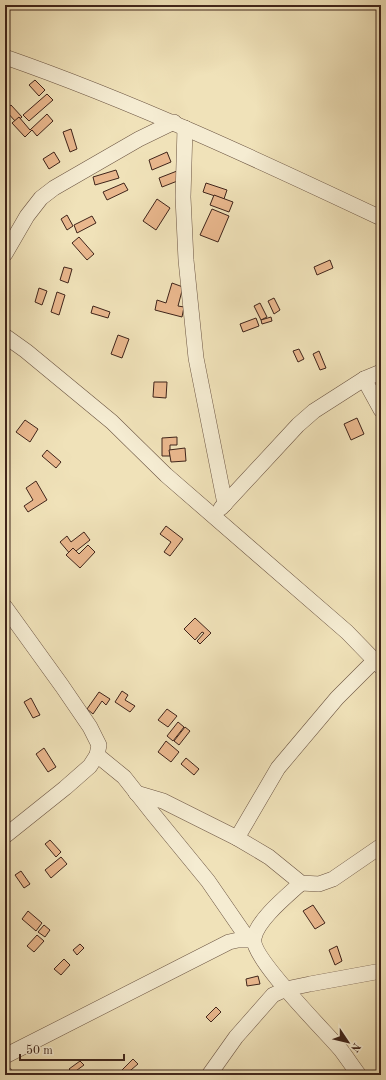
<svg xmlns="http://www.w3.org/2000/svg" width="386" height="1080" font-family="'Old Standard TT',serif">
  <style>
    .building { fill: #e9b78d; stroke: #3f241a }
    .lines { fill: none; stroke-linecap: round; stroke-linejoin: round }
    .minor-casing { stroke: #6b5442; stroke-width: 16 }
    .minor { stroke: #f5ecd2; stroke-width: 15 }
  </style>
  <rect width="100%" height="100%" fill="#f0e2b9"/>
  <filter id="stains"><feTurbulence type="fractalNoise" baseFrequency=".005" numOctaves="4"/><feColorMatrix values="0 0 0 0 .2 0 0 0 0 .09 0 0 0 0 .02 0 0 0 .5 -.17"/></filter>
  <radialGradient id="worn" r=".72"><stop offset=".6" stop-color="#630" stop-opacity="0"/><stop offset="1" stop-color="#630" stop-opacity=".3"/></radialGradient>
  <g class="building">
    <path d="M35,80L45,90L39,96L29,85Z"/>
    <path d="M47,94L53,100L29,121L23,115Z"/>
    <path d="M11,105L22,117L16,122L5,110Z"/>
    <path d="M47,114L53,121L37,136L32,130L25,137L12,123L19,117L30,130Z"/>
    <path d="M71,129L77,149L70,152L63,132Z"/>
    <path d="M54,152L60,162L49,169L43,159Z"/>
    <path d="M167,152L171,162L152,170L149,160Z"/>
    <path d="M116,170L119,178L95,185L93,177Z"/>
    <path d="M177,171L180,180L162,187L159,178Z"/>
    <path d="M124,183L128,190L107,200L103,192Z"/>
    <path d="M206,183L227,190L224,199L203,192Z"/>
    <path d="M214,195L233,202L229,212L210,205Z"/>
    <path d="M157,199L170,208L156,230L143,221Z"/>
    <path d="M212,209L229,216L218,242L200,235Z"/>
    <path d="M67,215L73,226L67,230L61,219Z"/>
    <path d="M92,216L96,223L77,233L74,225Z"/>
    <path d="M79,237L94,254L87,260L72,243Z"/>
    <path d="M330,260L333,268L317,275L314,267Z"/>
    <path d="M64,267L72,269L68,283L60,280Z"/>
    <path d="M172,283L183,287L178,306L184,307L182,317L155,310L157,300L166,303Z"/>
    <path d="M39,288L47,291L42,305L35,302Z"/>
    <path d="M57,292L65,295L59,315L51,312Z"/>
    <path d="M274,298L280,310L274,314L268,301Z"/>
    <path d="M260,303L267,317L261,320L254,306Z"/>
    <path d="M93,306L110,312L108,318L91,313Z"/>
    <path d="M271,317L272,321L262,324L261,320Z"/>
    <path d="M256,318L259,326L243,332L240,324Z"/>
    <path d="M118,335L129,339L122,358L111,354Z"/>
    <path d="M299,349L304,359L298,362L293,351Z"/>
    <path d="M319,351L326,368L320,370L313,354Z"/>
    <path d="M154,382H167L166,398L153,397Z"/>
    <path d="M357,418L364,434L351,440L344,424Z"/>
    <path d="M25,420L38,429L30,442L16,432Z"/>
    <path d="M177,437V445H170V456H162V438Z"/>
    <path d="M185,448L186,461L171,462L169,450Z"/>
    <path d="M47,450L61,462L56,468L42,456Z"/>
    <path d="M36,481L47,500L28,512L24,506L33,500L26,488Z"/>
    <path d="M166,526L183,539L170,556L164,552L171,542L160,534Z"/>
    <path d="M84,532L90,540L71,555L60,542L67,536L71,542Z"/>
    <path d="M88,545L95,552L80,568L66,555L73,548L79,554Z"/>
    <path d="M195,618L211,633L200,644L197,641L204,633L202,632L195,640L184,629Z"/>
    <path d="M122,691L128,695L125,700L135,706L130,712L115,702Z"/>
    <path d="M99,692L110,699L106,705L102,701L93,714L87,709Z"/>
    <path d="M31,698L40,715L33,718L24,702Z"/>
    <path d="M167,709L177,716L168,727L158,720Z"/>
    <path d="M178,722L184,727L173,741L167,736Z"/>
    <path d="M185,727L190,731L179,745L174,741Z"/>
    <path d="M166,741L179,752L171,762L158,752Z"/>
    <path d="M44,748L56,767L48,772L36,754Z"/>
    <path d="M186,758L199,769L194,775L181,764Z"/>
    <path d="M50,840L61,852L56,857L45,844Z"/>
    <path d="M61,857L67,864L51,878L45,870Z"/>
    <path d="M21,871L30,884L24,888L15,875Z"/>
    <path d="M313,905L325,923L315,929L303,911Z"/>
    <path d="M28,911L42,923L36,931L22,919Z"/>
    <path d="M44,925L50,930L45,937L38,932Z"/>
    <path d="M37,935L44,941L34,952L27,946Z"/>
    <path d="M80,944L84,948L77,955L73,950Z"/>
    <path d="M337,946L342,961L335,965L329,950Z"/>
    <path d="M64,959L70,965L61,975L54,969Z"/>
    <path d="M258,976L260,984L247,986L246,979Z"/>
    <path d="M216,1007L221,1012L211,1022L206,1017Z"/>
    <path d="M133,1059L138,1064L125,1075L121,1071Z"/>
    <path d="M80,1061L84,1065L73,1073L69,1069Z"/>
  </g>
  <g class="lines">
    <g class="minor-casing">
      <g id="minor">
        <path d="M5,57C134,102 258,160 381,218"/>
        <path d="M185,128L183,197L186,260L196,358L225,504"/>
        <path d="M5,254L27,216L41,198L54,188L139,139L174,122"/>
        <path d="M5,336L26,351L112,422L166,475L347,632L381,667"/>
        <path d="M364,379L381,410"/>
        <path d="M221,508L298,425L314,411L364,379L381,372"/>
        <path d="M5,607L62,686L90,727L99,745L97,755L90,766L65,788L5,836"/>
        <path d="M97,755L124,777L154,815L208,881L248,939"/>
        <path d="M136,793L163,801L237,838L269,857L301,883L319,884L333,879L381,846"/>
        <path d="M237,838L278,768L337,698L375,660"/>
        <path d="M301,883C288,895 257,920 254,938C250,957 326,1032 341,1050C347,1058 353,1067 359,1075"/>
        <path d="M5,1056L229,942L238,940H253"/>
        <path d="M5,1074L6,1075"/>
        <path d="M209,1075L236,1037L273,995L286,989L310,984L381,971"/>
      </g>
    </g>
    <use href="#minor" class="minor"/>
  </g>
  <rect width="386" height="1080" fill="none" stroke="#f0e2b9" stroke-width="20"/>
  <rect x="6" y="6" width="374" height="1068" fill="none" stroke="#3f241a" stroke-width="2"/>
  <rect x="10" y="10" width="366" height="1060" fill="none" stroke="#3f241a"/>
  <g transform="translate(348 1042) rotate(125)" stroke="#f5ecd2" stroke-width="3" paint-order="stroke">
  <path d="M0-3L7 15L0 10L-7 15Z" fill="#3f241a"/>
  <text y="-6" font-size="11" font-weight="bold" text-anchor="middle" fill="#3f241a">N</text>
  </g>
  <path d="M20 1054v6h104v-6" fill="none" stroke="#3f241a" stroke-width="2"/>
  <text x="26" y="1054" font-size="12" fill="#3f241a" stroke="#f5ecd2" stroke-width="3" paint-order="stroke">50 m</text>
  <rect width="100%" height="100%" filter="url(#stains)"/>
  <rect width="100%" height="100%" fill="url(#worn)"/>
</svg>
